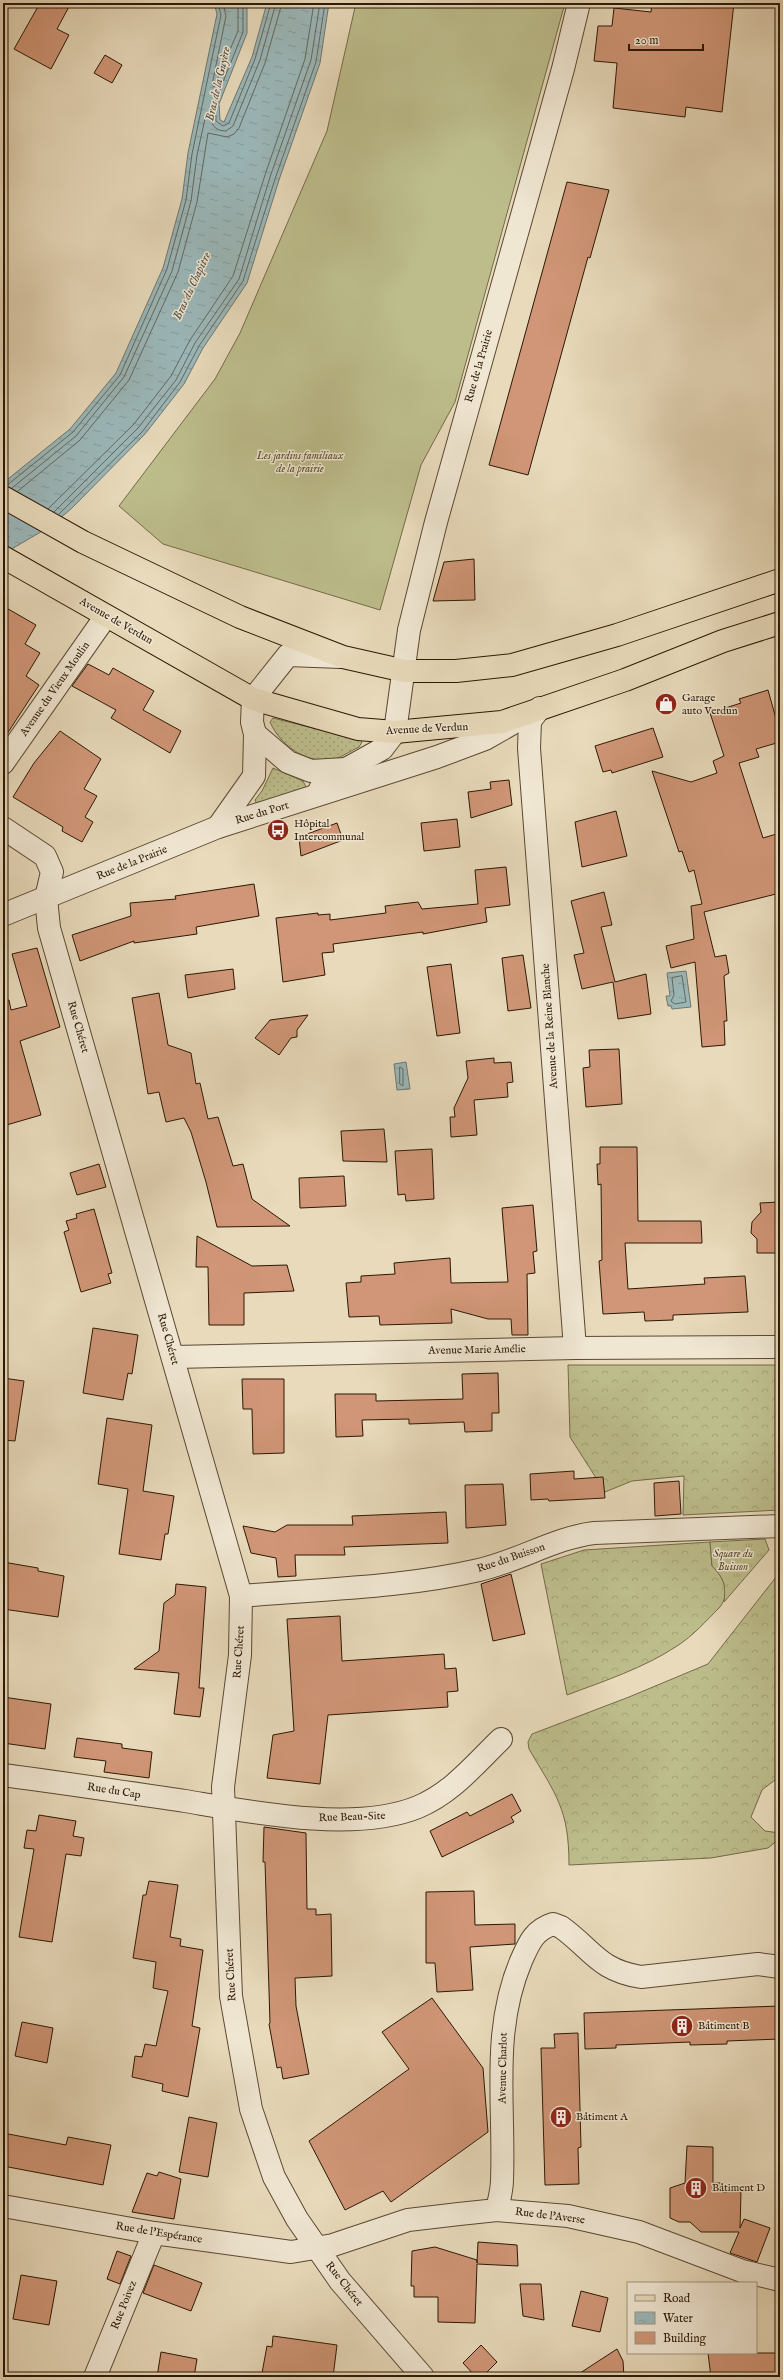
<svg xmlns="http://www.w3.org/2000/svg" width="783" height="2380" font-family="'IM FELL English',serif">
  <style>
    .grass { fill: url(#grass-dots); stroke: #746a48 }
    .forest { fill: url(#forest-crowns); stroke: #746a48 }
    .park { fill: url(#park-tufts); stroke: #746a48 }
    .garden { fill: #bdbd8c; stroke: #746a48 }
    .water { fill: url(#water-ripples); stroke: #6f7871 }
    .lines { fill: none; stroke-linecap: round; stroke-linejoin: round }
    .shore { stroke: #64685f; stroke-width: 1 }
    .building { fill: #d09677; stroke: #2c1804 }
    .minor-casing { stroke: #5b4832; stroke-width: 24 }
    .tertiary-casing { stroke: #5b4832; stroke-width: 24 }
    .primary-casing { stroke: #2c1804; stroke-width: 24 }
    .minor { stroke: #f0e7d3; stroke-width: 22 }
    .tertiary { stroke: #f0e7d3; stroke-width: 22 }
    .primary { stroke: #e8dabb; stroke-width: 22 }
    .labels { text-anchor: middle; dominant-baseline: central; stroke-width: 3; stroke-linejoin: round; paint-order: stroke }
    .street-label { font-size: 11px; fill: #2c1804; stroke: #f0e7d3 }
    .park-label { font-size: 11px; font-style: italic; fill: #584a2d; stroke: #f0e7d3 }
    .poi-label { font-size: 11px; fill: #2c1804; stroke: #f0e7d3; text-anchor: start }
    .water-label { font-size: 12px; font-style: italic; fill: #535044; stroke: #f0e7d3 }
  </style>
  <defs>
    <pattern id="grass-dots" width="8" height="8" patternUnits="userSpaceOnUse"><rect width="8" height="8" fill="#bdbd8c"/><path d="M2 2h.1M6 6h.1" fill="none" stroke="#a3a277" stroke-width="1.8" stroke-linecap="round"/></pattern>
    <pattern id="forest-crowns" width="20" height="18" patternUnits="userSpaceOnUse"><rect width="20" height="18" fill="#bdbd8c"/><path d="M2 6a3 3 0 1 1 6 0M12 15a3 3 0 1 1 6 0" fill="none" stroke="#a3a277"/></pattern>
    <pattern id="park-tufts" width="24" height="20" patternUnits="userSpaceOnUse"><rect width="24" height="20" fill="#bdbd8c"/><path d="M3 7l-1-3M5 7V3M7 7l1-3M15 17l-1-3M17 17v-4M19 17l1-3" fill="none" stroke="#a3a277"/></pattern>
    <pattern id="water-ripples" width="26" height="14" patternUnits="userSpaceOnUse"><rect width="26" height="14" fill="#9bb8ba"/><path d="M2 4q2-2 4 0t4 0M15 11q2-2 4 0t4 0" fill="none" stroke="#869d9e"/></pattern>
  </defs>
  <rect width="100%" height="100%" fill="#e8dabb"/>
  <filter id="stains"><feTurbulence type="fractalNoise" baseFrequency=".005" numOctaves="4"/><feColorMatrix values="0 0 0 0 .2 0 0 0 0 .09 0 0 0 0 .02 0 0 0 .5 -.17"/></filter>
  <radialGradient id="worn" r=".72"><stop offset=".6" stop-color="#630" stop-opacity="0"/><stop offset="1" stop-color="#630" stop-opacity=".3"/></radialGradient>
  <g class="grass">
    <path d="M273,718L360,740L362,742L359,747C350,751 341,758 331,760C305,763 280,745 270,722Z"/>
    <path d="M273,768L303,781L306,787L257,805L255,800L262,791Z"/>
  </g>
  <g class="forest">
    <path d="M568,1365H780V1510L683,1515L684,1476L632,1481L605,1492L570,1437Z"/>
    <path d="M710,1542L712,1566C724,1578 731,1592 720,1607C706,1621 693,1636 677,1646C644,1668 604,1681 567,1695L541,1564L584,1550Z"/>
    <path d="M780,1572V1776L762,1790L751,1817L765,1831L780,1833V1838L768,1848L711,1858L569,1865C569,1809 556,1795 529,1749L528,1742L532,1734L629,1697L708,1664Z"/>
  </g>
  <path class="park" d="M765,1539L769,1550L724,1602C726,1585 724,1578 712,1566L710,1542Z"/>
  <path class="garden" d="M356,3H565L455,402L421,465L380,610L163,544L119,506L215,379L240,333L327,131Z"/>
  <g class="water">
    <path d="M214,3L247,4V33L219,104L220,120L224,122L252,57L267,3H329L320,63L279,180L247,283L203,348L184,384L145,434L72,508L51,526L3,554V483L70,429L116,373L163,268L182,199L188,153L217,14Z"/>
    <path d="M686,971L691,1007L672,1009L671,1006H668L666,996H670L667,973Z"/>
    <path d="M406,1062L410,1089L397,1090L394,1064Z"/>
  </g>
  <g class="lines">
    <g class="shore">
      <path d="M223,3L226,16L212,85L214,87L238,31V3"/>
      <path d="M243,3V32L215,102L216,121L223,126L229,123L255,59L271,3"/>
      <path d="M6,486L73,432L120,375L167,269L186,200L192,154L221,15L218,3"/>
      <path d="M12,488L76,436L124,377L172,271L191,201L197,155L206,114H210C211,124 214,131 226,131L233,126L260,60L276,3"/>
      <path d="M18,491L80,440L129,380L178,272L197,202L208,133L227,137L234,134L239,128L265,63L282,3"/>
      <path d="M48,509L134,424L171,376L190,340L233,276L265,175L305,59L314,3"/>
      <path d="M54,512L138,428L176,380L195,343L239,279L270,177L311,60L320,3"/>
      <path d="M59,514L142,432L180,382L199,346L243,281L275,179L316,62L325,3"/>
      <path d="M682,976L686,1002L675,1004L671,1001L674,995L672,978Z"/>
      <path d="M400,1067L403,1069V1086L400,1084Z"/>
    </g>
  </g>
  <g class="building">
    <path d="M40,3H71L57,29L69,35L51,69L14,49Z"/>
    <path d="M652,3H734L722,112L686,107L685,117L613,108L617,63L594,61L598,26H612L614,8L651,12Z"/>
    <path d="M105,55L122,65L112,83L94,73Z"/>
    <path d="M567,182L609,190L590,258L588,257L528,475L489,465Z"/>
    <path d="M474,559L475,600L433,601L444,562Z"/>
    <path d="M3,606L36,625L25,644L40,653L26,676L39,685L3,740Z"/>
    <path d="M88,664L109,675L113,668L154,691L143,710L181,731L170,753L111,718L116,710L72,686Z"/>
    <path d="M768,690L780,733V742L756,749L759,757L739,763L763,838L780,833V893L704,912L715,957L726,955L729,973L724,976L727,1021H724L725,1045L702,1047L695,962L671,968L666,946L694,939L691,906L702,904L694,870L689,872L682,851L679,852L652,771L691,782L717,773L713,761L724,756L710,713L741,703L739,699Z"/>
    <path d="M653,728L663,757L612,773L611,770L603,772L595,746Z"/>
    <path d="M60,731L101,759L84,789L97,796L85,817L93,822L82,842L62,831L63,827L13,797L34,763Z"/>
    <path d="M509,780L512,805L471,818L468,792L491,789L490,782Z"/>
    <path d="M616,811L627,856L582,867L575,822Z"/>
    <path d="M457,819L460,847L424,851L421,823Z"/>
    <path d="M337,823L343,840L301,856L299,837Z"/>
    <path d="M506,867L510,905L485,908L487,922L423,934V932L333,944L334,952L322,953L325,975L283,982L276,918L318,913V915L330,914V920L386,913L385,906L418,902L422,909L478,904L475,870Z"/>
    <path d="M254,884L259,916L196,927L197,934L134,943V941L80,961L72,935L131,916L130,903L176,899L175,896Z"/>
    <path d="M604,892L612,925L601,927L615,982L646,974L651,1014L618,1019L613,982L582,989L574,955L584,953L571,901Z"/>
    <path d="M37,948L60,1027L20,1041L41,1115L3,1126V1001L9,1000L11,1010L27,1006L12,954Z"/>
    <path d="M523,955L531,1008L508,1011L502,958Z"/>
    <path d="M451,964L460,1033L437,1036L427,967Z"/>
    <path d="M233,969L235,989L188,998L185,975Z"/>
    <path d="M159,993L168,1045L191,1053L196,1084L200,1083L208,1119L218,1117L233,1166L243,1164L252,1199L290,1226L217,1227L206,1182L191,1132L184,1118L166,1122L159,1092L148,1094L132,998Z"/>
    <path d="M308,1015L297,1030V1037L291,1038L279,1055L255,1038L270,1020Z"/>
    <path d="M619,1049L622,1104L586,1107L583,1068L590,1067L589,1050Z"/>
    <path d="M494,1058V1063L511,1062L513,1082L507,1083L508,1097L474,1100L477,1135L451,1137L450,1117H455L454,1108L468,1078L466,1061Z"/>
    <path d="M384,1129L387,1162L343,1161L341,1131Z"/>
    <path d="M600,1147H637L638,1221H701L702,1243H625L628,1289L705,1284L704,1278L745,1276L748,1312L673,1315V1320L645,1321L644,1312L603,1314L599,1261L602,1260L601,1184L598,1185L597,1164H600Z"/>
    <path d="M432,1149L434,1199L406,1201L405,1194L398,1195L395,1151Z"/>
    <path d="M99,1164L106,1187L77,1195L70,1173Z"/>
    <path d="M344,1176L346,1206L300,1208L299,1178Z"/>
    <path d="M780,1202V1253H757V1239L751,1233L752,1222L761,1212L760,1203Z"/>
    <path d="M533,1205L537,1251L533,1252L535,1273L527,1274L528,1335H512L511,1319H488L451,1309L452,1323L380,1325L379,1316L349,1317L346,1283L361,1282V1276L395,1274L394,1263L450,1258L451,1283L508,1282L502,1208Z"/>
    <path d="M94,1209L112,1273L108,1274L111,1283L81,1292L64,1232L69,1230L66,1221L77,1218L76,1214Z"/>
    <path d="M197,1236L252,1266L287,1265L294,1291L244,1293V1325H209L208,1267H196Z"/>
    <path d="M93,1328L138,1335L132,1374L128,1373L123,1400L83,1393Z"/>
    <path d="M498,1373L499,1413H492V1431L465,1432L464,1422L409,1424V1419L362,1420L363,1436L336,1437L335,1394H376V1401L463,1399L462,1374Z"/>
    <path d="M3,1378L24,1381L15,1441L3,1440Z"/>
    <path d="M242,1379H284V1453L253,1454L252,1409H243Z"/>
    <path d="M107,1418L152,1425L143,1491L174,1496L168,1534H165L161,1560L119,1554L128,1489L98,1484Z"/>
    <path d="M574,1471V1479L603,1477L605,1498L549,1501L548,1499L531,1500L530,1474Z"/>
    <path d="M679,1481L681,1514L655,1516L654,1483Z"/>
    <path d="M503,1484L506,1525L466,1528L465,1485Z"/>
    <path d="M446,1512L448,1543L344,1547L345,1555H295L296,1576L278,1577L276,1558L251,1553L243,1526L275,1532L287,1525H353L352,1516Z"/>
    <path d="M3,1562L38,1568V1571L64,1576L58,1617L3,1609Z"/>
    <path d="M511,1574L525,1634L493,1641L481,1584Z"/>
    <path d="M176,1584L206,1587L199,1688H204L200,1717L174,1714L179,1673L134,1669L159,1651L164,1603L175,1595Z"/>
    <path d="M340,1616L342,1661L444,1654L445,1669L456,1668L458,1691L447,1692L448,1707L328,1715L320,1784L267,1778L273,1735L294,1731L287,1619Z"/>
    <path d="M3,1697L51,1704L45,1749L3,1743Z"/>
    <path d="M77,1738L122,1744V1748L152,1752L149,1778L104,1772L106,1761L74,1757Z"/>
    <path d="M512,1794L521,1811L511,1817L514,1822L442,1857L430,1831L467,1812L470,1816Z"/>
    <path d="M39,1815L76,1821L73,1836L84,1838L81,1856L66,1854L52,1942L19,1937L34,1849L24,1848L27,1830L36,1831Z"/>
    <path d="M264,1827L306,1833L307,1909H316V1915L331,1914L332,1976L295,1978L296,2006L309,2074L283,2079L281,2067L277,2068L269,2024L270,2023L265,1862H263Z"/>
    <path d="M149,1881L178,1885L170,1937L181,1939L180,1946L203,1950L192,2026L200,2028L188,2097L162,2091L163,2084L132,2077L135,2056L142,2057L145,2044L156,2046L168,1991L153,1988L156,1962L133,1958L143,1895H146Z"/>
    <path d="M474,1891L475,1925L515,1924V1944L470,1947L473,1990L437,1992L435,1963H426V1892Z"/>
    <path d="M432,1998L483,2068L488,2132L391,2202L383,2191L345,2210L309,2141L409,2069L382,2032Z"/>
    <path d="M780,2006V2039L727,2041V2044L690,2045V2042L616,2045V2048L585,2049L584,2013Z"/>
    <path d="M22,2022L53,2028L47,2063L15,2056Z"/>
    <path d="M578,2033L581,2147L578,2148L579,2184L545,2185L541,2048H555L554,2034Z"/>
    <path d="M189,2117L217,2123L208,2177L179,2172Z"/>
    <path d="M3,2133L66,2145L68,2137L111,2145L103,2185L3,2166Z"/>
    <path d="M687,2146L713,2147V2183H722V2192H741L740,2228L744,2219L770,2228L757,2262L730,2253L739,2232H701L690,2222H679L670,2218V2188L685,2183Z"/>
    <path d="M159,2172L181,2179L174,2219L132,2212L147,2173L157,2176Z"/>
    <path d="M478,2242L517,2245L518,2266L477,2264L475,2323L438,2322V2297H414V2286H411L412,2251L435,2247L477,2260V2263Z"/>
    <path d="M117,2251L131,2256L120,2284L107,2279Z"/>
    <path d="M154,2265L202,2283L191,2311L143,2293Z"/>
    <path d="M21,2275L57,2281L49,2325L13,2319Z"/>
    <path d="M520,2284H541L544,2320L523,2316Z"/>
    <path d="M581,2291L608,2298L600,2332L572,2326Z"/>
    <path d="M273,2336L337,2345L333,2377H287L262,2373L267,2346L272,2347Z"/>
    <path d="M481,2345L497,2362L482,2377H476L463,2363Z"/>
    <path d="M617,2349L623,2361L624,2377H574Z"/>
    <path d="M161,2352L197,2359L194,2377H157Z"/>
    <path d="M708,2353H780V2377H711Z"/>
  </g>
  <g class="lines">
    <g class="minor-casing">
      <g id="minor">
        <path d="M540,708L530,721L529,748L575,1348"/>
        <path d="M395,732L409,630L436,522L563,69L579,3"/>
        <path d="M3,763L106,616"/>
        <path d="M3,828L45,856L52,872L46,898L49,928L241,1596L240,1655L223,1787L231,1996L251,2109L274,2177L297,2219L340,2281L423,2377"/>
        <path d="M174,1357L575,1348L780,1347"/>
        <path d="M241,1596C321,1589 401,1588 479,1570C519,1561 554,1538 594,1533L780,1526"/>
        <path d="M3,1775C64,1783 124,1792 185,1801C251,1812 355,1833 418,1807C452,1793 475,1764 501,1739"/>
        <path d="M3,2206L154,2233L291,2252L333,2245L408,2220L459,2214L497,2210L568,2216L639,2232L742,2271L780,2280"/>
        <path d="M497,2210C499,2200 502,2190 502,2180C505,2105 491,2032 521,1961C529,1943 534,1930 553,1924L561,1927C593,1950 598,1970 641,1977L758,1964L780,1967"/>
        <path d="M95,2377L154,2233"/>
      </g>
    </g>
    <g class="tertiary-casing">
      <g id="tertiary">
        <path d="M255,734L288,762L311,771L346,769"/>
        <path d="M320,789L346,769L382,749L395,732"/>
        <path d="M218,827L254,776L255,734L252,722L253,699L288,655L341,657"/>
        <path d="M3,915L218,827L437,757L485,739L520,719"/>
      </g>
    </g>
    <g class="primary-casing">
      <g id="primary">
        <path d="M3,497L83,542L240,617L343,657L405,671H456L512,665L617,635L780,580"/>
        <path d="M3,557L253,699L358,729L395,732L502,722L625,680L723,641L780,623"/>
      </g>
    </g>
    <use href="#minor" class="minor"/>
    <use href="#tertiary" class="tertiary"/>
    <use href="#primary" class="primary"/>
  </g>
  <defs>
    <g id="shop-disc" transform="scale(1.15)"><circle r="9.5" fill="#8f2418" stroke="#f0e7d3"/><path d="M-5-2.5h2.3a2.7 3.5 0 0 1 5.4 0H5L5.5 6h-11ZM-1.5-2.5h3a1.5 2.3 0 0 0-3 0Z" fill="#fff"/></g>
    <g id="bus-disc" transform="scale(1.15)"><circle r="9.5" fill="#8f2418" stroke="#f0e7d3"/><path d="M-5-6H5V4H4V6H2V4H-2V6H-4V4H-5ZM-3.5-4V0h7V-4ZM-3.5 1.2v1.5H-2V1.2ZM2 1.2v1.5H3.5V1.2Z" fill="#fff"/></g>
    <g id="building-disc" transform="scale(1.15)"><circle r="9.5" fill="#8f2418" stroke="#f0e7d3"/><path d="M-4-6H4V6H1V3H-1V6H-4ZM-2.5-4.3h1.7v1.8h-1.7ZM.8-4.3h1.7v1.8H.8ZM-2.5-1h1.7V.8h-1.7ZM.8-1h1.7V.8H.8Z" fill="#fff"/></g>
  </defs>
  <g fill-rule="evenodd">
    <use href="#shop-disc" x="666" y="704"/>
    <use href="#bus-disc" x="278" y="830"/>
    <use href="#building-disc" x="682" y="2026"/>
    <use href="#building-disc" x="561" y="2117"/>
    <use href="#building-disc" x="696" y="2188"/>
  </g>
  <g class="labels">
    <g class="street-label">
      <text transform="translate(479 366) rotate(-74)">Rue de la Prairie</text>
      <text transform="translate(116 621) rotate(30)">Avenue de Verdun</text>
      <text transform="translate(55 689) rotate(-55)">Avenue du Vieux Moulin</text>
      <text transform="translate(427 729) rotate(-3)">Avenue de Verdun</text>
      <text transform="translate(262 813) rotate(-17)">Rue du Port</text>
      <text transform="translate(132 863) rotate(-22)">Rue de la Prairie</text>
      <text transform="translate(550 1026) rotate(-94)">Avenue de la Reine Blanche</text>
      <text transform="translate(78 1027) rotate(74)">Rue Chéret</text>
      <text transform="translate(168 1339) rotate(74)">Rue Chéret</text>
      <text transform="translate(477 1350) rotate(-1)">Avenue Marie Amélie</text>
      <text transform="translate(511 1558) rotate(-19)">Rue du Buisson</text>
      <text transform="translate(239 1652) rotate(-86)">Rue Chéret</text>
      <text transform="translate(114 1791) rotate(9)">Rue du Cap</text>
      <text transform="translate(352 1817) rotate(-2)">Rue Beau-Site</text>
      <text transform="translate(231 1975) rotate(-93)">Rue Chéret</text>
      <text transform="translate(503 2068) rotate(-89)">Avenue Charlot</text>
      <text transform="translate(550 2216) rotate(7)">Rue de l'Averse</text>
      <text transform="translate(159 2233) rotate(9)">Rue de l'Espérance</text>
      <text transform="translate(344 2284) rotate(52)">Rue Chéret</text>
      <text transform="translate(124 2305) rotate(-68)">Rue Poivez</text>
    </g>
    <g class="park-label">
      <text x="300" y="456">Les jardins familiaux<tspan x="300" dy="13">de la prairie</tspan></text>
      <text x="733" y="1554">Square du<tspan x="733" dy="13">Buisson</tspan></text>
    </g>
    <g class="poi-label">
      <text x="682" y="698">Garage<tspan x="682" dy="13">auto Verdun</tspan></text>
      <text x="294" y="824">Hôpital<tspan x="294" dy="13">Intercommunal</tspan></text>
      <text x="698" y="2026">Bâtiment B</text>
      <text x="576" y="2117">Bâtiment A</text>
      <text x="712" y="2188">Bâtiment D</text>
    </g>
    <g class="water-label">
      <text transform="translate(218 84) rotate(-77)">Bras de la Guyère</text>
      <text transform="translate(192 286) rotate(-65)">Bras du Chapitre</text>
    </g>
  </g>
  <rect width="783" height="2380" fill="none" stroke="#e8dabb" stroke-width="16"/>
  <rect x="4" y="4" width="775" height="2372" fill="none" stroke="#2c1804" stroke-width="2"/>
  <rect x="8" y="8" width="767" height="2364" fill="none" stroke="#2c1804"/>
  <rect x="627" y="2282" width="130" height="72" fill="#f0e7d3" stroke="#a29480"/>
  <rect x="635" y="2295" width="20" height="6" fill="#e8dabb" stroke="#a29480"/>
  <text x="663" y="2302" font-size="12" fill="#2c1804">Road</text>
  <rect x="635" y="2312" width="20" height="12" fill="url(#water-ripples)" stroke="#a29480"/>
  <text x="663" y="2322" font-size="12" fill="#2c1804">Water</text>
  <rect x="635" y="2332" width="20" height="12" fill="#d09677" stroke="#a29480"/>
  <text x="663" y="2342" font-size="12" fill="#2c1804">Building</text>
  <path d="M629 44v6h74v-6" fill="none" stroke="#2c1804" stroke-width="2"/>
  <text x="635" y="44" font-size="12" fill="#2c1804" stroke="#f0e7d3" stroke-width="3" paint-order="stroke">20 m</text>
  <rect width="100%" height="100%" filter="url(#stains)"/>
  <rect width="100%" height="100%" fill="url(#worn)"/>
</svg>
